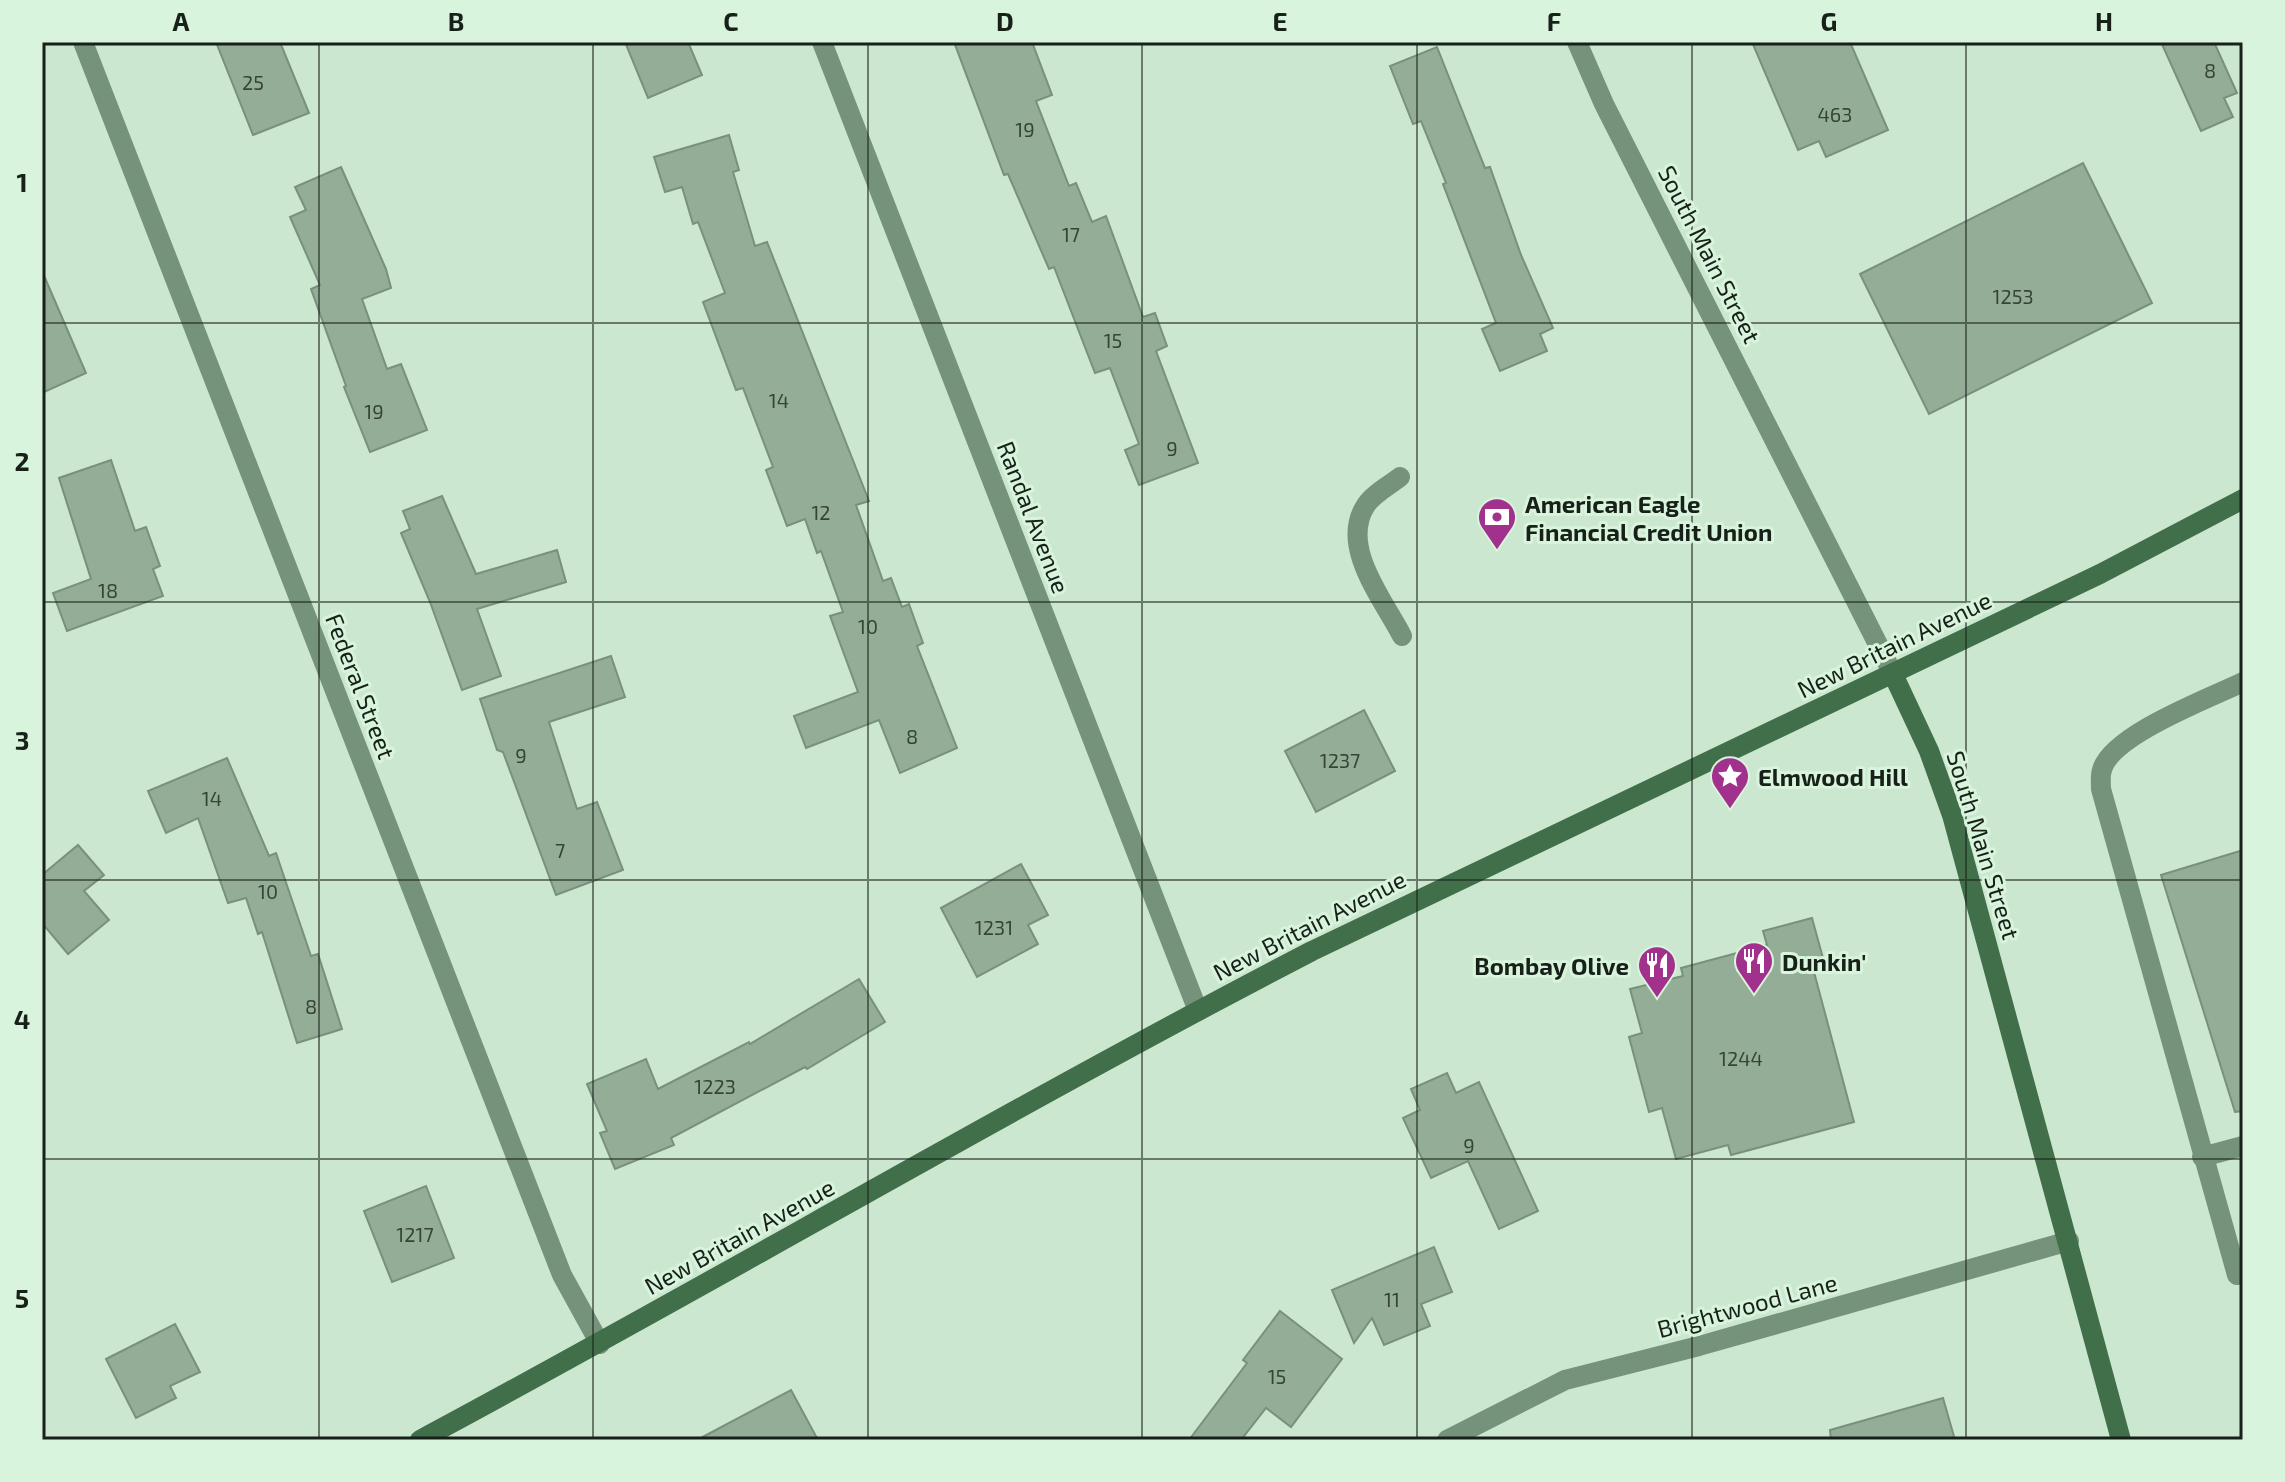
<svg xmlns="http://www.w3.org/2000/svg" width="2285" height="1482" font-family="'Exo 2',sans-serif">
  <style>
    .building { fill: #94ad97; stroke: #78907c; stroke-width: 2 }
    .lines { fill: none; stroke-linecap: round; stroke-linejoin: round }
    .service { stroke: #75937a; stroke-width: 20 }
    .minor { stroke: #75937a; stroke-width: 20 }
    .tertiary { stroke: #75937a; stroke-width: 20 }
    .secondary { stroke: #416f4a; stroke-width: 20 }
    .grid { fill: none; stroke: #172119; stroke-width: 2; stroke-opacity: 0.55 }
    .labels { text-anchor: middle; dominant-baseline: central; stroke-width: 6; stroke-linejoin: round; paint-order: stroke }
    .number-label { font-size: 20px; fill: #364438 }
    .street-label { font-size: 24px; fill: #172119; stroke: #d9f4dd }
    .poi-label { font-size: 24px; font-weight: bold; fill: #172119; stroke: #d9f4dd; text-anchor: start }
    .neatline { fill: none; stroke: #172119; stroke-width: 3 }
    .grid-label { font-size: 26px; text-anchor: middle; font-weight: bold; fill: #172119 }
  </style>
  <rect width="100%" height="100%" fill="#cce7d0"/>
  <g class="building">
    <path d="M216,42H280L309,113L253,135Z"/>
    <path d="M625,42H688L702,75L648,98Z"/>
    <path d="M954,42H1032L1052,95L1036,101L1069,186L1076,183L1092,222L1106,216L1143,317L1155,313L1167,346L1156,351L1198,463L1139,485L1125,450L1139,444L1110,368L1095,373L1054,267L1049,269L1008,174L1004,175Z"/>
    <path d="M1752,42H1850L1888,130L1826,157L1819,141L1798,150Z"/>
    <path d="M2161,42H2214L2237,93L2224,98L2233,117L2201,131Z"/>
    <path d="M1437,47L1485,168L1490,167L1521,255L1553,328L1540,334L1547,351L1500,371L1482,329L1496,323L1443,184L1446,183L1421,121L1413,124L1390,66Z"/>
    <path d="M729,135L739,170L733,172L755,246L767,242L869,501L856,505L883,581L891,578L902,607L909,604L923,643L917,646L957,748L900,773L879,720L806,748L794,716L858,692L830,616L843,612L821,551L817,553L805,519L787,526L766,470L773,467L743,388L736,390L703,302L725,293L698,222L693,224L682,187L665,192L654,157Z"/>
    <path d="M2083,163L2152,303L1929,414L1860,274Z"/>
    <path d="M341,167L386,269L391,288L362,299L387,369L401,364L427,430L370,452L344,387L346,386L311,289L320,285L290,217L306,210L295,187Z"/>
    <path d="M42,271L86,373L42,393Z"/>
    <path d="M111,460L135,531L146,527L160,566L153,569L163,596L67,631L53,593L91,579L59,478Z"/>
    <path d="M442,496L476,574L557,550L566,582L477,609L501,676L462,690L430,602L401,533L410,529L403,511Z"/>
    <path d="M611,656L625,697L549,722L577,809L597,802L623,870L556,895L503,752L497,750L480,699Z"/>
    <path d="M1364,710L1395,771L1316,812L1285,751Z"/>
    <path d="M227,758L269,856L276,853L311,956L318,954L342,1029L297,1043L262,932L258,934L246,898L228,903L198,818L166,833L148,791Z"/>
    <path d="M78,845L104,875L84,891L109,920L68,954L42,923V875Z"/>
    <path d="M2243,850V1111L2235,1112L2161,875Z"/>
    <path d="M1021,864L1048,915L1028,925L1038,944L977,977L941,908Z"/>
    <path d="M1812,918L1826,969L1814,972L1854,1122L1731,1155L1728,1145L1676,1159L1662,1108L1649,1112L1629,1037L1642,1033L1630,989L1683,976L1681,968L1767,945L1763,931Z"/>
    <path d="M859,979L885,1022L807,1069L805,1067L671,1138L674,1145L615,1169L600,1133L607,1131L587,1084L646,1059L658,1089L749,1042L750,1044Z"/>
    <path d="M1447,1073L1456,1093L1479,1082L1538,1211L1499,1229L1468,1161L1431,1178L1403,1118L1420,1110L1411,1089Z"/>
    <path d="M426,1186L454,1258L392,1282L364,1211Z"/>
    <path d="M1434,1247L1452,1292L1421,1304L1430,1326L1384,1345L1372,1318L1354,1343L1332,1290Z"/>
    <path d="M1280,1311L1342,1359L1291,1427L1266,1408L1241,1440H1189L1247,1363L1243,1360Z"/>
    <path d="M175,1324L200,1372L170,1386L176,1398L136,1418L106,1359Z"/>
    <path d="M791,1390L818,1440H697Z"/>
    <path d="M1943,1398L1955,1440H1831L1830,1430Z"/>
  </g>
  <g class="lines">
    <g class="service">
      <path d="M1400,477C1390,485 1373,494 1366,505C1339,546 1383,599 1402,636"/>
      <path d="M2243,682C2210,698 2111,735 2102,770C2100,775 2101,783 2101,789L2237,1275L2243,1273"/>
      <path d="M2202,1157L2243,1146"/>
    </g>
    <g class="minor">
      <path d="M83,42L562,1275L600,1344"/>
      <path d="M822,42L1198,1011"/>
      <path d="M1447,1440L1565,1380L1699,1346L2069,1241"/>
    </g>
    <path class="tertiary" d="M1577,42L1604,104L1893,674"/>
    <g class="secondary">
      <path d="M1893,674L1929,751L1952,815L2121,1440"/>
      <path d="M420,1440C719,1280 1011,1107 1312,951L2100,574L2243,499"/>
    </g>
  </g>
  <path class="grid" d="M319,42V1440M593,42V1440M868,42V1440M1142,42V1440M1417,42V1440M1692,42V1440M1966,42V1440M42,323H2243M42,602H2243M42,880H2243M42,1159H2243"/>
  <defs>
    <g id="bank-pin" transform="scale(2)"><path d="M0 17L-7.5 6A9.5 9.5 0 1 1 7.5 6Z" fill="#a2318d" stroke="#d9f4dd"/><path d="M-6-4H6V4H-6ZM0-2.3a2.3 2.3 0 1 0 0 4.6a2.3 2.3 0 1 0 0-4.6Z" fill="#fff"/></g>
    <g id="sight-pin" transform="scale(2)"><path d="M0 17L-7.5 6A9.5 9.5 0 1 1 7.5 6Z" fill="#a2318d" stroke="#d9f4dd"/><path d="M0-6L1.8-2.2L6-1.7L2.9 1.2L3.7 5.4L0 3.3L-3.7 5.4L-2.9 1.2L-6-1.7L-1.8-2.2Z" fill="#fff"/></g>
    <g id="restaurant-pin" transform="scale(2)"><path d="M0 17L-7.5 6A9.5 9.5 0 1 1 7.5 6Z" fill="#a2318d" stroke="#d9f4dd"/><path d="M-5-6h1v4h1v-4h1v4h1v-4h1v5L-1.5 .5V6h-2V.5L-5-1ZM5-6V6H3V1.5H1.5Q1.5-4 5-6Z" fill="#fff"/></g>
  </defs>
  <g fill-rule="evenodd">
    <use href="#bank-pin" x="1497" y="517"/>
    <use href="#sight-pin" x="1730" y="776"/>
    <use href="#restaurant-pin" x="1754" y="961"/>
    <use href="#restaurant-pin" x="1657" y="965"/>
  </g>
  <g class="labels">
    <g class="number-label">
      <text x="2210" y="70">8</text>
      <text x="253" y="82">25</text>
      <text x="1835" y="114">463</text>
      <text x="1025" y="129">19</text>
      <text x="1071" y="234">17</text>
      <text x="2013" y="296">1253</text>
      <text x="1113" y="340">15</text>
      <text x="779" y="400">14</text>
      <text x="374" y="411">19</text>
      <text x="1172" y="448">9</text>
      <text x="821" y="512">12</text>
      <text x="108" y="590">18</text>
      <text x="868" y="626">10</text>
      <text x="912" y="736">8</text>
      <text x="521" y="755">9</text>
      <text x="1340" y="760">1237</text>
      <text x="212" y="798">14</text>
      <text x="560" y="850">7</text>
      <text x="268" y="891">10</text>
      <text x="994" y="927">1231</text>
      <text x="311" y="1006">8</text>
      <text x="1741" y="1058">1244</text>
      <text x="715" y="1086">1223</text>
      <text x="1469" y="1145">9</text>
      <text x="415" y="1234">1217</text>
      <text x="1392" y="1299">11</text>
      <text x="1277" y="1376">15</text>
    </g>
    <g class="street-label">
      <text transform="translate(1710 254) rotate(63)">South Main Street</text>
      <text transform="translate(1034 517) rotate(69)">Randal Avenue</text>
      <text transform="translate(1894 644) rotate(-26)">New Britain Avenue</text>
      <text transform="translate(361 686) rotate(69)">Federal Street</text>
      <text transform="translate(1984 845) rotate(73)">South Main Street</text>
      <text transform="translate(1309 925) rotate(-27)">New Britain Avenue</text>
      <text transform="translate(739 1236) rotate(-29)">New Britain Avenue</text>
      <text transform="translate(1747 1305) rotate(-15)">Brightwood Lane</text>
    </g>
    <g class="poi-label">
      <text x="1525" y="503">American Eagle<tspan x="1525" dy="28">Financial Credit Union</tspan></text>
      <text x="1758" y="776">Elmwood Hill</text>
      <text x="1782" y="961">Dunkin'</text>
      <text x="1629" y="965" text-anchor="end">Bombay Olive</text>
    </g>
  </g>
  <rect width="2285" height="1482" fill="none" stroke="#d9f4dd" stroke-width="88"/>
  <rect x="44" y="44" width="2197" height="1394" class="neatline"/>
  <g class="grid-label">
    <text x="181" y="31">A</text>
    <text x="456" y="31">B</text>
    <text x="731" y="31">C</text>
    <text x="1005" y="31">D</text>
    <text x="1280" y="31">E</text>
    <text x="1554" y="31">F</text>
    <text x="1829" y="31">G</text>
    <text x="2104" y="31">H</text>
    <text x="22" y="192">1</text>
    <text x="22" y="471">2</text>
    <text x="22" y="750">3</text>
    <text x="22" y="1029">4</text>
    <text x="22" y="1308">5</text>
  </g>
</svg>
